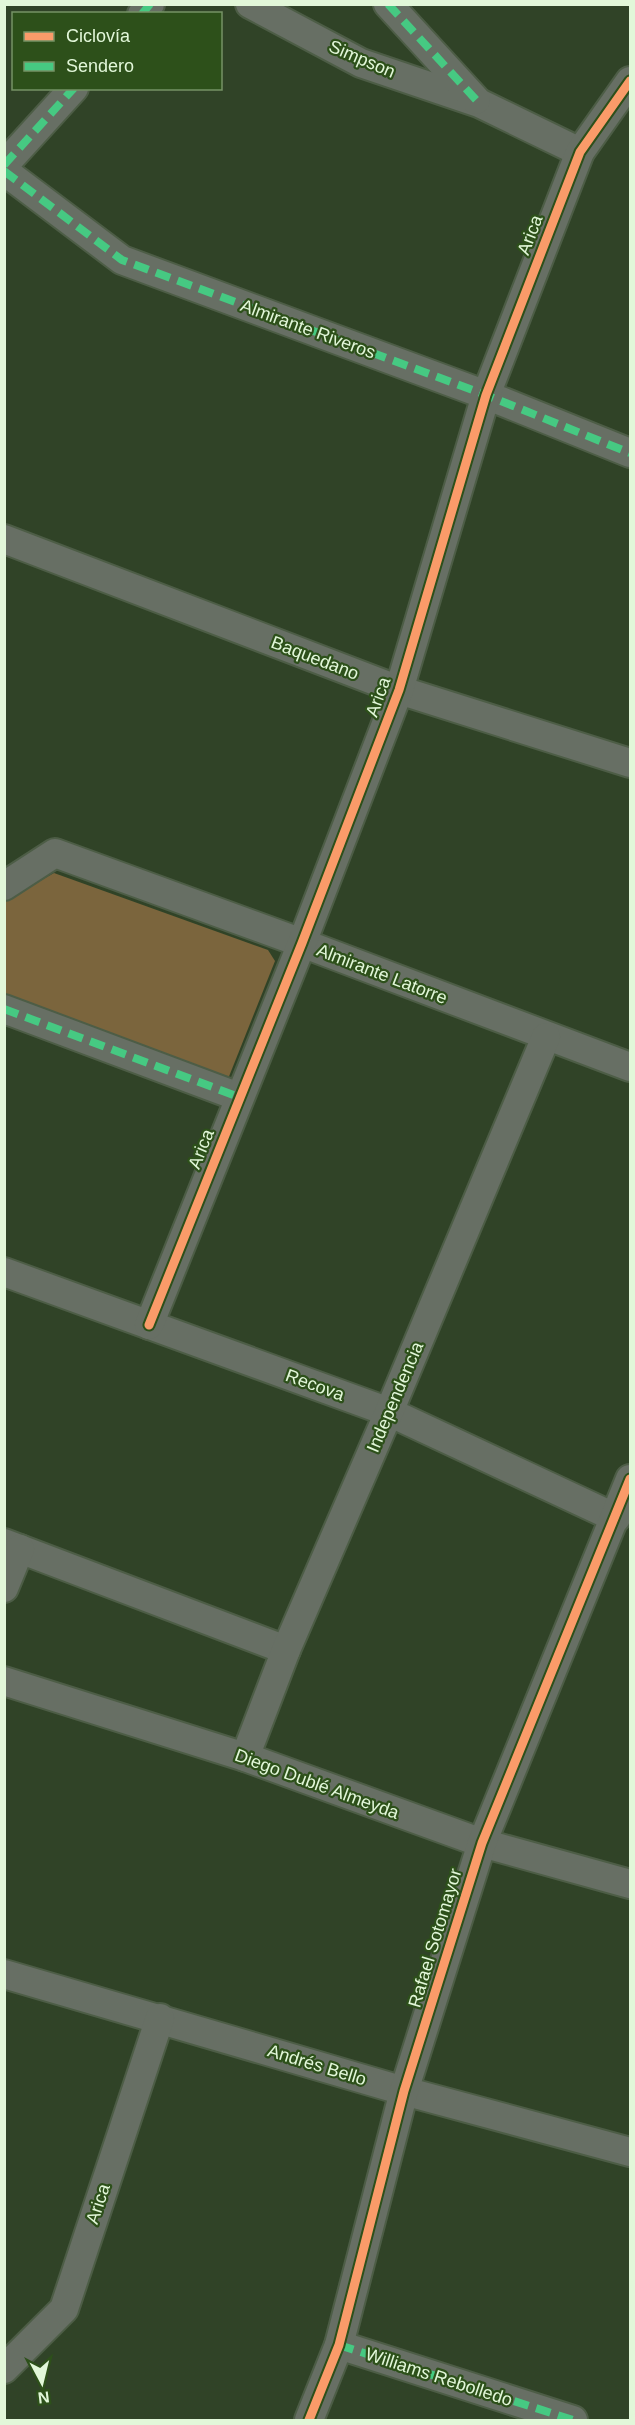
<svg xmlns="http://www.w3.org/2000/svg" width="635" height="2425" font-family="Arial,sans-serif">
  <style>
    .green { fill: #7b653d }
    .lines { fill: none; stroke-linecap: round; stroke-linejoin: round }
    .minor-casing { stroke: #4d5d46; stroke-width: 32 }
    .minor { stroke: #676f64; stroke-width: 28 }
    .quiet { stroke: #46c982; stroke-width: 8; stroke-dasharray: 15 8; stroke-linecap: butt }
    .cycleway-casing { stroke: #2d501a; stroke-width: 13 }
    .cycleway { stroke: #fa9b69; stroke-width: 9 }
    .labels { text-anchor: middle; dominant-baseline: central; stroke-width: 4.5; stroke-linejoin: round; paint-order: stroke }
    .street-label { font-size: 18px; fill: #e2f7d9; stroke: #2d501a }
  </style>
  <rect width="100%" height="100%" fill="#304327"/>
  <path class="green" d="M54,873L268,950L275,961L226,1084L5,999L4,901Z"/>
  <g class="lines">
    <g class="minor-casing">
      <g id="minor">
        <path d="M250,4L361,63L479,103L580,152"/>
        <path d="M388,4L476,100"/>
        <path d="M142,14L150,4"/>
        <path d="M4,165L74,88"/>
        <path d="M4,171L122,260L486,395L630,453"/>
        <path d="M4,539L399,690L630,763"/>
        <path d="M4,886L55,853L302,943L630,1067"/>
        <path d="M4,1009L239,1097"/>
        <path d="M4,1272L389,1412L616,1518"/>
        <path d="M149,1325L302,943L399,690L486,395L580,152L630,81"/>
        <path d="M4,1543L286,1650"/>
        <path d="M4,1588L20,1549"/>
        <path d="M4,1681L245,1757L482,1843L630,1884"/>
        <path d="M245,1757L286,1650L389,1412L546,1037"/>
        <path d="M4,1974L404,2091L630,2152"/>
        <path d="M339,2345L573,2420"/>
        <path d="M4,2369L64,2309L160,2018"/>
        <path d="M309,2420L339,2345L404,2091L482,1843L630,1479"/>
      </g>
    </g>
    <use href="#minor" class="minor"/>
    <g class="quiet">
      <path d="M388,4L479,103"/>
      <path d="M142,14L150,4"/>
      <path d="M4,165L74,88"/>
      <path d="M4,171L122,260L486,395L630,453"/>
      <path d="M4,1009L239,1097"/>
      <path d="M339,2345L573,2420"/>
    </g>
    <g class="cycleway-casing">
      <g id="cycleway">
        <path d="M149,1325L302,943L399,690L486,395L580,152L630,81"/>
        <path d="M309,2420L339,2345L404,2091L482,1843L630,1479"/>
      </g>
    </g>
    <use href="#cycleway" class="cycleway"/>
  </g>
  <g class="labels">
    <g class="street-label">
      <text transform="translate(362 59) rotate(23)">Simpson</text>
      <text transform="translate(530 235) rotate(-69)">Arica</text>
      <text transform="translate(308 329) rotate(20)">Almirante Riveros</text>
      <text transform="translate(315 658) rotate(21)">Baquedano</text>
      <text transform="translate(378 697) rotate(-70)">Arica</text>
      <text transform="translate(382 974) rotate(21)">Almirante Latorre</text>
      <text transform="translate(201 1149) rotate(-68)">Arica</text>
      <text transform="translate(315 1385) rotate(20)">Recova</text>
      <text transform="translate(395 1397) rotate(-67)">Independencia</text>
      <text transform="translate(317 1784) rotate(20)">Diego Dublé Almeyda</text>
      <text transform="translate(435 1938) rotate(-73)">Rafael Sotomayor</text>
      <text transform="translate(317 2065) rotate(17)">Andrés Bello</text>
      <text transform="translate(98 2204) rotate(-72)">Arica</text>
      <text transform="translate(439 2377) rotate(18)">Williams Rebolledo</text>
    </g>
  </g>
  <rect width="635" height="2425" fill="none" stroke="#e2f7d9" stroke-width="12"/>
  <rect x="12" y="12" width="210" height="78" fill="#2d501a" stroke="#759366" stroke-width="1.5"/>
  <rect x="24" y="32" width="30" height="9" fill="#fa9b69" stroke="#759366" stroke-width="1.5"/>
  <text x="66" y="42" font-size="18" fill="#e2f7d9">Ciclovía</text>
  <rect x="24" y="62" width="30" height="9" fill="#46c982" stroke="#759366" stroke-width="1.5"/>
  <text x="66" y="72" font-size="18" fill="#e2f7d9">Sendero</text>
  <g transform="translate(42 2383) rotate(173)" stroke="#2d501a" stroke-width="4.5" paint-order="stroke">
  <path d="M0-4.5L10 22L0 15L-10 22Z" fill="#e2f7d9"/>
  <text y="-9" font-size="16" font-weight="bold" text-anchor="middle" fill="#e2f7d9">N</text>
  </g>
</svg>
